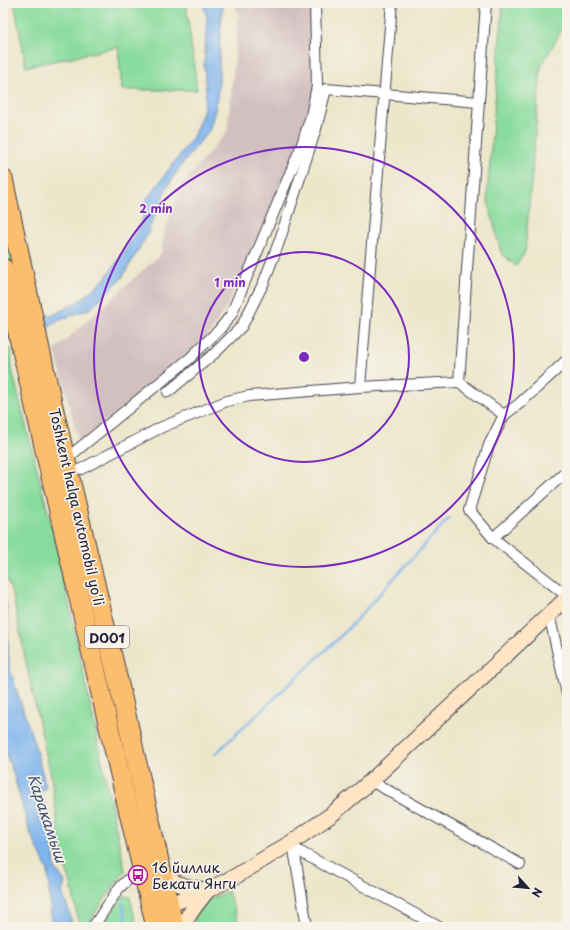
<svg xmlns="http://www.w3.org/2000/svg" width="570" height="930" font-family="'Playpen Sans',sans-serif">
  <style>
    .industrial { fill: #d2bfc0 }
    .green { fill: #89dc9e; stroke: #567f6c }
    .water { fill: #7eb4ed; stroke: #506b94 }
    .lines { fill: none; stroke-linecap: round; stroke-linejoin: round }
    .stream { stroke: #7eb4ed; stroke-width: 2.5 }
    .street-casing { stroke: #403f50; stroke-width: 12 }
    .secondary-casing { stroke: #403f50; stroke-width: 17 }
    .highway-casing { stroke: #403f50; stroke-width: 21 }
    .street { stroke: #fff; stroke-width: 10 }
    .secondary { stroke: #fde5c5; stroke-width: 15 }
    .highway { stroke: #fbbd6e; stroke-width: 19 }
    .ring { fill: none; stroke: #7b2cbf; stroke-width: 2 }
    .labels { text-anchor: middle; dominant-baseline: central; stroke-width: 3.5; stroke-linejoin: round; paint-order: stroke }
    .shield { fill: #f7f3e8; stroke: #62616f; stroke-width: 1 }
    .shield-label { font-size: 13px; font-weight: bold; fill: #22223b }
    .street-label { font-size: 14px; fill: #22223b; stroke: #f7f3e8 }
    .poi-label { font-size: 14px; fill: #22223b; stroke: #f7f3e8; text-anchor: start }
    .water-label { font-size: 15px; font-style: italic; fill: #425579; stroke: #f7f3e8 }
    .centre { fill: #7b2cbf; stroke: #f7f3e8; stroke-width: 2 }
    .ring-label { font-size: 12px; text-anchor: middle; font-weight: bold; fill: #7b2cbf; stroke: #f7f3e8; stroke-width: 3.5; stroke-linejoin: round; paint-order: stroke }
  </style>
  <rect width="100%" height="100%" fill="#f7f3e8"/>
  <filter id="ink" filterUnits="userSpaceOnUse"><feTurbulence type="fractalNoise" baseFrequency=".025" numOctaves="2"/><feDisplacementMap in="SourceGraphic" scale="8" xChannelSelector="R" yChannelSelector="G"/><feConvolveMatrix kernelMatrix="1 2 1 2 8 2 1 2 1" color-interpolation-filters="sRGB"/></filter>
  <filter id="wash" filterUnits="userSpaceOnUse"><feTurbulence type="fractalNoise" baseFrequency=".012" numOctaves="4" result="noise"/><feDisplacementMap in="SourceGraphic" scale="16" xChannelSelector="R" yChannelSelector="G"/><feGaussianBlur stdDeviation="0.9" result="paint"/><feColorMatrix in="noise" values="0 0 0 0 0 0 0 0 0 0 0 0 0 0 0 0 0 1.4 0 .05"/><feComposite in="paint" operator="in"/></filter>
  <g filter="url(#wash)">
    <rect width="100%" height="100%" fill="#ece6ca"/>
    <path class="industrial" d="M234,3H318L319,97L302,147L227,306L208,336L79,443L55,350L161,254L164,233L182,184L227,132L239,15Z"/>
    <g class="green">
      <path d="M14,3H186L197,90H122L118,47L26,67Z"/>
      <path d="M503,3H566L564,26L541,67L525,252L516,266L501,253L487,197Z"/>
      <path d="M3,218L15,271L10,272L3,242Z"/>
      <path d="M11,349L12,370L58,552L125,871L85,927H79L71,883L62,858L51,776L29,677L13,597L3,567V350Z"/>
      <path d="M228,891L240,927H194L195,916L210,899Z"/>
      <path d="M123,896L130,897L137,927H102Z"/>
    </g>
    <g class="water">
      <path d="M203,3H223L220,39L219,83L216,106L210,129L181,166L166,189L146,237L122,278L91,308L55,322L43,334L3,341V326L57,313L82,299L104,280L126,249L143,219L144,203L193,137L203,112L206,91L204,67L207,18Z"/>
      <path d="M3,590L7,608L9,667L35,746L46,787L41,793L51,820L55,869L65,881L62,893L68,908L73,927H51L48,871L29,830L13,773L3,745Z"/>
    </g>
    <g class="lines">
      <g class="stream">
        <path d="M215,754L345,632L449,518"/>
        <path d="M123,903L127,927"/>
      </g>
    </g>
  </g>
  <g filter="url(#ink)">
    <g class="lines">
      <g class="street-casing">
        <g id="street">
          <path d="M486,3L459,382L504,415L489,445L469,510L493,538"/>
          <path d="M360,387L392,3"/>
          <path d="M168,392L216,352L242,326L264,282L279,242L316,129L326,89L478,102"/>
          <path d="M504,415L519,404L567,360"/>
          <path d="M66,459L189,359L219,330L231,315L301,147L311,116L317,86L315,3"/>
          <path d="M81,469L162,427L227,401L249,396L360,387L459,382"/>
          <path d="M567,471L493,538L567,596"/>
          <path d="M549,614L567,694"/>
          <path d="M371,781L520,864"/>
          <path d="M293,844L307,927"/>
          <path d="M293,848L439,927"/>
          <path d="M93,927L119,888L142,867"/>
        </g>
      </g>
      <g class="secondary-casing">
        <g id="secondary">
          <path d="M162,874C175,885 190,888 207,890"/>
          <path d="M168,905L208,890L236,876L292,842L331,815L371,781L567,598"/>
          <path d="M181,927L193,909L207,891"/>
        </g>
      </g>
      <g class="highway-casing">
        <g id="highway">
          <path d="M3,179L46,377L124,706L174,927"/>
          <path d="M3,268L105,711L156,927"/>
        </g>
      </g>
      <use href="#street" class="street"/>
      <use href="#secondary" class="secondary"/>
      <use href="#highway" class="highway"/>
    </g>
  </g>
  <g class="ring">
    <circle cx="304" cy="357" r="105"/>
    <circle cx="304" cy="357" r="210"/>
  </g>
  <defs>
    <g id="bus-ring" transform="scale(1)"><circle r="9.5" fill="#f7f3e8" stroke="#b5179e" stroke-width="1.5"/><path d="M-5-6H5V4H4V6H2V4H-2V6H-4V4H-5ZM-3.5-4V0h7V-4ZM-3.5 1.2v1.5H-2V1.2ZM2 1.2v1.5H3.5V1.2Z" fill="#b5179e"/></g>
  </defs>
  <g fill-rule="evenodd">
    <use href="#bus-ring" x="138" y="875"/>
  </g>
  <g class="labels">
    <rect class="shield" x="85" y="626" width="44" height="22" rx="3"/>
    <g class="shield-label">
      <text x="107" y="637">D001</text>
    </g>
    <g class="street-label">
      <text transform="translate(77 507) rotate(77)">Toshkent halqa avtomobil yo'li</text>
    </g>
    <g class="poi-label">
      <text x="152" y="867">16 йиллик<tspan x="152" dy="16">Бекати Янги</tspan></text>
    </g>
    <g class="water-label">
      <text transform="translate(48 818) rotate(72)">Каракамыш</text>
    </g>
  </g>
  <circle cx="304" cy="357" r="6" class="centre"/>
  <g class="ring-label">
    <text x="156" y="213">2 min</text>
    <text x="230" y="287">1 min</text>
  </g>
  <rect width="570" height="930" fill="none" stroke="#f7f3e8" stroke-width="16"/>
  <g transform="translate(528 888) rotate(117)" stroke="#f7f3e8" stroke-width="3" paint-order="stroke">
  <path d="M0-3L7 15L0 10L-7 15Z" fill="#22223b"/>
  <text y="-6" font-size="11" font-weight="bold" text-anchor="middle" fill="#22223b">N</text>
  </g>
</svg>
